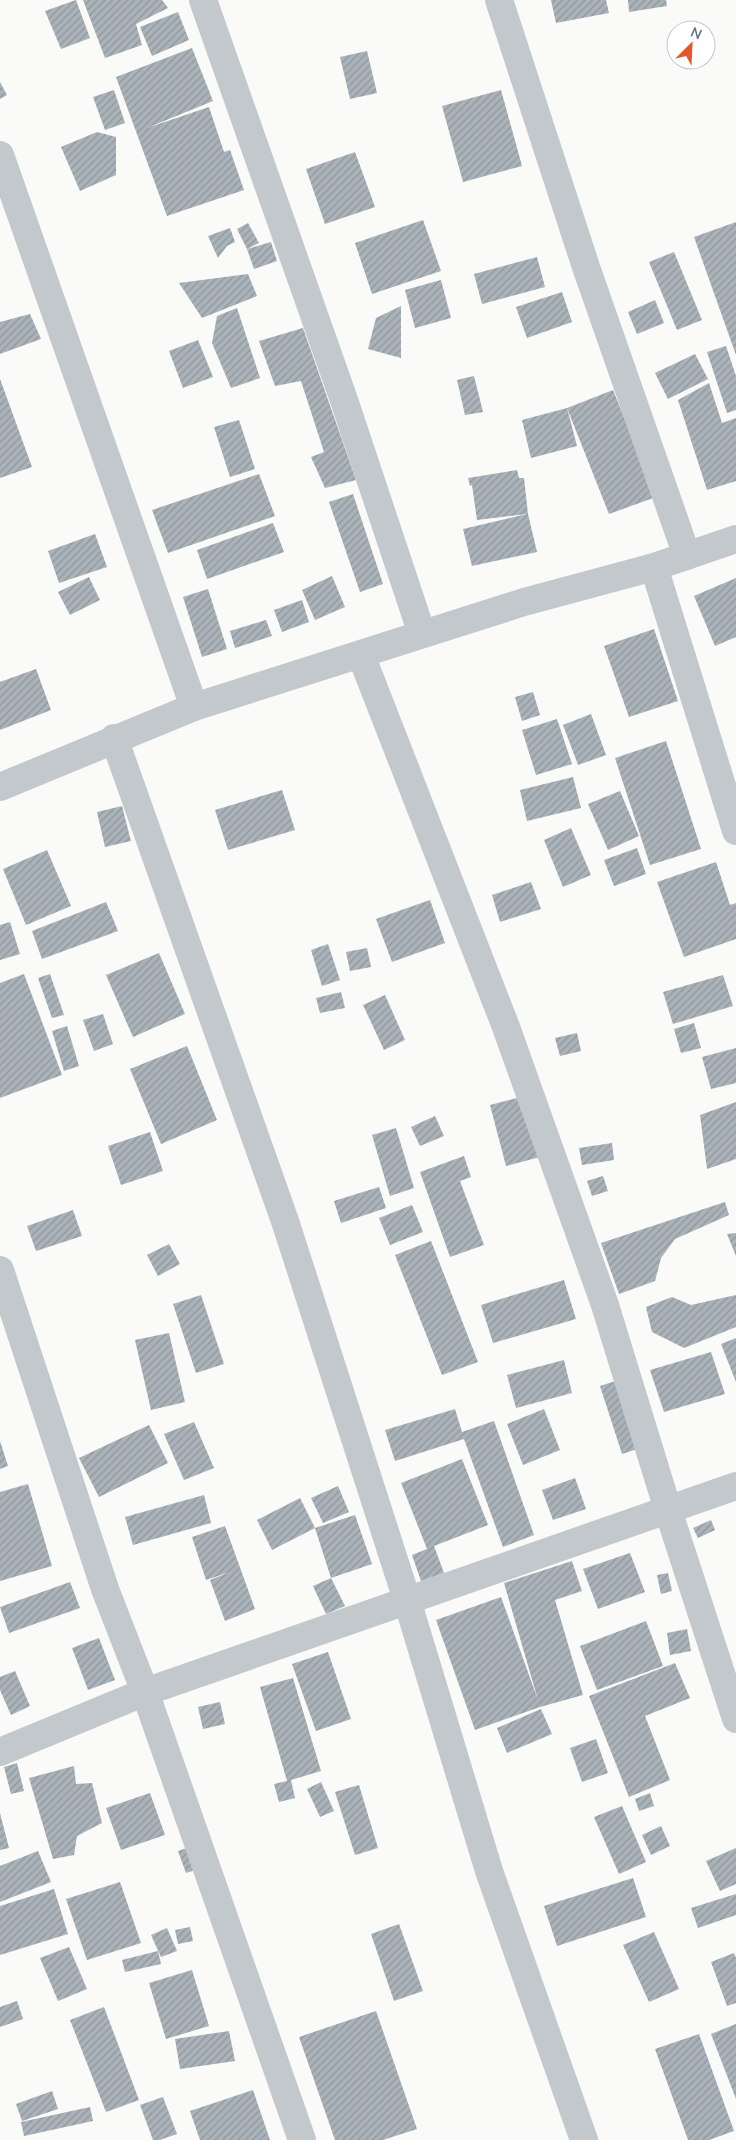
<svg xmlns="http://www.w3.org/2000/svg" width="736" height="2140" font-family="Mulish,sans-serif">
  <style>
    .building { fill: url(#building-hatch) }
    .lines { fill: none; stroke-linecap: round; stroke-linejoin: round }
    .minor { stroke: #c3c8cc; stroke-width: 28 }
  </style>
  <defs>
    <pattern id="building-hatch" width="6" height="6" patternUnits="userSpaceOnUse" patternTransform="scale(1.25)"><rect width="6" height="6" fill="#aab3b9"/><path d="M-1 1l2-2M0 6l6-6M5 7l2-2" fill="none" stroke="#8e969c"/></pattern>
  </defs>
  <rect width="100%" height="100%" fill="#fafaf8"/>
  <g class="building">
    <path d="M76,0L90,38L61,49L45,11Z"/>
    <path d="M83,0H162L168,8L136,24L142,45L105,58Z"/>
    <path d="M551,0H606L609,13L556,23Z"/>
    <path d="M628,0H666L667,6L629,12Z"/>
    <path d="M178,12L189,40L152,56L140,27Z"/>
    <path d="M192,48L213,101L147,128L209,107L224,152L230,150L244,190L167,216L116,77Z"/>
    <path d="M367,51L377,93L350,99L340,57Z"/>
    <path d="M0,82L7,95L0,99Z"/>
    <path d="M114,90L125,123L105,130L93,97Z"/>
    <path d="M501,90L522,166L463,182L442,106Z"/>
    <path d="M97,132L116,137V175L80,191L61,147Z"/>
    <path d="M355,152L375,207L325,224L306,169Z"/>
    <path d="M423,220L441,271L372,294L355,243Z"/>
    <path d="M736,222V355L694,237Z"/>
    <path d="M248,223L259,243L247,249L237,229Z"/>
    <path d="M230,228L235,242L227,246L218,258L208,236Z"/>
    <path d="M271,242L277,261L254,269L247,249Z"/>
    <path d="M674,252L702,320L677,330L649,262Z"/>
    <path d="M537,257L545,287L482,304L474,274Z"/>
    <path d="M248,274L257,296L202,318L179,283Z"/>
    <path d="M441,280L451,318L415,328L405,290Z"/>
    <path d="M562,292L572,322L527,338L516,307Z"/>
    <path d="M655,300L664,323L637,334L628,312Z"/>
    <path d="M401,306V358L368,349L376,318Z"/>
    <path d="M237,308L260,378L231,388L212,343L217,316Z"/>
    <path d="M30,314L41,339L0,354V322Z"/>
    <path d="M303,328L356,480L325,488L311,457L324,452L301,381L275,386L259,341Z"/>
    <path d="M198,340L213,377L183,388L169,351Z"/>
    <path d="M726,346L736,376V410L727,413L707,352Z"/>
    <path d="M695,354L708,379L668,399L655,373Z"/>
    <path d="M474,376L483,412L465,415L457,380Z"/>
    <path d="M0,379L32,467L0,478Z"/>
    <path d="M709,383L722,423L736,418V481L707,490L678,400Z"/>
    <path d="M613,390L656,497L609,514L567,408L577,446L531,458L522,420L567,408Z"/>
    <path d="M239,420L255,469L230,477L214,427Z"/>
    <path d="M517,470L519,478H524L528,514L537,552L472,566L463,529L527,514L477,520L472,485L470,486L468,478Z"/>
    <path d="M259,474L275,516L168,553L152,510Z"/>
    <path d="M353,494L383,584L360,592L329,502Z"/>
    <path d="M273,523L284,552L207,579L197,550Z"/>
    <path d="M95,534L107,567L59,583L48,551Z"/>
    <path d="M332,576L345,607L315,620L302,590Z"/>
    <path d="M89,577L100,600L70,615L58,592Z"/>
    <path d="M736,578V637L715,646L694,596Z"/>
    <path d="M208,589L227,649L202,657L183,597Z"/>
    <path d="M302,600L309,622L282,632L274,610Z"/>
    <path d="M266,620L272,636L235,648L230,631Z"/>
    <path d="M654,629L678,701L629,717L604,646Z"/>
    <path d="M36,669L51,710L0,730V682Z"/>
    <path d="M533,692L540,715L522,721L515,697Z"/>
    <path d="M591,714L606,755L578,765L563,725Z"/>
    <path d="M557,719L572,764L536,775L522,730Z"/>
    <path d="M666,741L701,849L650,865L615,758Z"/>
    <path d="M573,777L581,808L527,821L520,790Z"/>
    <path d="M282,790L295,830L228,850L215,810Z"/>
    <path d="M620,791L639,836L608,850L588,804Z"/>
    <path d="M122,806L131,841L105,847L97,812Z"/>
    <path d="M571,828L591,875L563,887L544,840Z"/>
    <path d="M637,848L646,874L614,886L604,860Z"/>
    <path d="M47,850L71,906L26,925L3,869Z"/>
    <path d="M716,862L730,905L736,903V939L684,957L657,882Z"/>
    <path d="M531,882L541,909L500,922L492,895Z"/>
    <path d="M430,900L445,943L392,962L376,919Z"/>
    <path d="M106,902L118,931L42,959L32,931Z"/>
    <path d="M10,922L20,954L0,960V925Z"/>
    <path d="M328,944L340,980L322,986L311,950Z"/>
    <path d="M367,948L371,967L350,971L346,952Z"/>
    <path d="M159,953L185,1014L133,1037L106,975Z"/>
    <path d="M24,974L62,1075L0,1098V983Z"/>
    <path d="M50,974L64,1015L52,1018L38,978Z"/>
    <path d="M723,975L733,1006L673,1024L663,992Z"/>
    <path d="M341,992L345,1008L320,1013L316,998Z"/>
    <path d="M385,995L405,1040L384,1050L363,1005Z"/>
    <path d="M103,1014L113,1044L94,1051L83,1020Z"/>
    <path d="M694,1023L701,1048L681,1053L674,1029Z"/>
    <path d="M67,1026L79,1066L64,1071L52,1031Z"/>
    <path d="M577,1033L581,1051L560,1056L555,1038Z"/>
    <path d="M187,1046L217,1120L161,1144L130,1069Z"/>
    <path d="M736,1048V1083L711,1089L702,1057Z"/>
    <path d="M525,1096L540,1157L506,1166L490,1105Z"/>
    <path d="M736,1102V1159L707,1169L700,1115Z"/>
    <path d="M435,1116L444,1136L420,1146L411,1127Z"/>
    <path d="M396,1128L414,1188L390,1196L372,1135Z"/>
    <path d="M150,1132L163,1171L121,1185L108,1146Z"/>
    <path d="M612,1143L614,1160L582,1165L579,1148Z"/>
    <path d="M464,1156L471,1177L460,1181L484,1245L450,1257L420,1172Z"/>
    <path d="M603,1176L608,1191L592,1196L587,1181Z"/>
    <path d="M379,1187L386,1208L341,1223L334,1201Z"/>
    <path d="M725,1202L729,1215L675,1239L661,1258L655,1281L619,1294L601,1243Z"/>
    <path d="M412,1205L423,1232L390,1245L379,1218Z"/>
    <path d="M73,1210L82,1236L36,1251L27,1226Z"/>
    <path d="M736,1233V1256L727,1234Z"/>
    <path d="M431,1241L478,1362L442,1375L395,1255Z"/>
    <path d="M169,1244L180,1264L158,1276L147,1255Z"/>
    <path d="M564,1280L576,1319L493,1343L481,1305Z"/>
    <path d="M201,1295L224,1364L196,1373L173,1304Z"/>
    <path d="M736,1295V1327L684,1348L652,1332L646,1307L672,1297L691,1305Z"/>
    <path d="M169,1333L185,1402L151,1410L135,1340Z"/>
    <path d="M736,1338V1382L721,1344Z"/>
    <path d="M711,1352L725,1394L664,1412L650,1370Z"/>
    <path d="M564,1360L572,1393L516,1408L507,1375Z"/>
    <path d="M628,1377L650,1445L622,1454L600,1386Z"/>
    <path d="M455,1409L462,1432L494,1421L534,1535L503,1547L464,1439L395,1461L385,1430Z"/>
    <path d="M544,1409L560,1450L523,1465L507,1424Z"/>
    <path d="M194,1422L214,1468L184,1480L164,1434Z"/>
    <path d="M149,1425L168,1463L99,1497L79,1458Z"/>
    <path d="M0,1441L8,1466L0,1469Z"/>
    <path d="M462,1459L488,1525L434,1546L444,1573L421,1581L412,1555L427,1549L401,1483Z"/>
    <path d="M575,1478L586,1509L553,1520L542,1490Z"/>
    <path d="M28,1484L52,1566L0,1581V1492Z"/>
    <path d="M338,1486L349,1512L323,1523L311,1498Z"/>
    <path d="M204,1495L211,1523L133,1545L125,1517Z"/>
    <path d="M300,1498L315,1528L272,1550L257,1520Z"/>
    <path d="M355,1515L372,1564L331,1578L315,1528Z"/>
    <path d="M711,1520L715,1530L698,1538L693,1528Z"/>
    <path d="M225,1526L255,1609L225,1621L210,1580L230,1572L206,1580L192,1537Z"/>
    <path d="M630,1553L645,1592L598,1609L583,1569Z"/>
    <path d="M572,1561L582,1591L555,1600L583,1695L540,1707L475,1730L436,1620L501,1597L538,1700L504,1583Z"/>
    <path d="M668,1573L672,1591L661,1594L657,1575Z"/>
    <path d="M331,1578L345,1606L326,1614L313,1586Z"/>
    <path d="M70,1582L80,1608L9,1633L0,1607Z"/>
    <path d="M646,1621L663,1666L597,1690L580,1646Z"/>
    <path d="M687,1629L691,1651L670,1655L667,1633Z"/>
    <path d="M99,1638L115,1680L88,1690L72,1648Z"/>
    <path d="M328,1652L351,1719L316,1731L292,1664Z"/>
    <path d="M675,1663L690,1698L645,1716L670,1780L629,1797L589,1696Z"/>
    <path d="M15,1671L30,1706L11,1715L0,1690V1677Z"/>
    <path d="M293,1678L321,1771L291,1780L295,1798L279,1802L274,1784L287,1781L260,1687Z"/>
    <path d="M220,1702L225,1724L203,1729L198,1707Z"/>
    <path d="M541,1709L552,1734L507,1753L497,1728Z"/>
    <path d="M596,1739L608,1773L582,1782L570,1748Z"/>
    <path d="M17,1763L24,1791L11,1794L4,1767Z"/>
    <path d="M74,1766L76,1784L92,1783L102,1823L77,1836L74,1855L53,1859L29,1778Z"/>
    <path d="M321,1782L334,1811L320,1817L307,1789Z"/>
    <path d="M359,1785L378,1848L355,1855L335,1792Z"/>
    <path d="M150,1793L165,1835L121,1850L106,1808Z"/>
    <path d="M650,1793L654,1806L639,1811L635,1799Z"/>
    <path d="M622,1806L646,1862L619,1874L594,1817Z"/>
    <path d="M0,1813L9,1848L0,1850Z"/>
    <path d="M661,1826L670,1846L651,1855L642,1835Z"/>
    <path d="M190,1847L198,1869L186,1873L178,1851Z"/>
    <path d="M736,1848V1884L720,1891L706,1861Z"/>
    <path d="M38,1851L51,1882L0,1902V1866Z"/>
    <path d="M633,1878L646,1917L557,1946L544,1906Z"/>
    <path d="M120,1882L141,1943L87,1960L66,1899Z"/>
    <path d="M54,1889L68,1934L0,1955V1906Z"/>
    <path d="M736,1894V1915L698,1928L691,1908Z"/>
    <path d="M399,1924L423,1991L394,2001L371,1934Z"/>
    <path d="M190,1927L193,1941L178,1944L175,1930Z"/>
    <path d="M167,1928L177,1951L161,1957L151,1935Z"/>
    <path d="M654,1932L679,1989L649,2002L623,1945Z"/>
    <path d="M69,1947L87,1989L58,2001L40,1958Z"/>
    <path d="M158,1951L161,1964L125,1972L122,1960Z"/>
    <path d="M734,1953L736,1958V2003L727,2006L711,1962Z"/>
    <path d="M192,1970L209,2026L166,2039L149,1983Z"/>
    <path d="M17,2001L23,2019L0,2027V2007Z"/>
    <path d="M104,2007L139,2100L106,2112L70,2020Z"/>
    <path d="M376,2011L417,2129L383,2140H335L299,2037Z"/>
    <path d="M736,2024V2099L711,2034Z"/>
    <path d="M229,2031L235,2061L180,2069L175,2039Z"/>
    <path d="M699,2034L734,2131L709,2140H688L655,2049Z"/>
    <path d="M253,2090L270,2140H200L190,2111Z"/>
    <path d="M52,2091L58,2109L22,2121L16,2104Z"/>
    <path d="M163,2097L177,2134L160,2140H153L140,2105Z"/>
    <path d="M90,2107L93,2121L24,2136L21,2122Z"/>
  </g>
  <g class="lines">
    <g class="minor">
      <path d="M203,0L344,400L422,634"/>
      <path d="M499,0L586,267L687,556"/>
      <path d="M0,155L194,707"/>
      <path d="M654,567L736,831"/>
      <path d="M361,655L506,1027L605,1305L668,1510L736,1719"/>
      <path d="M114,738L286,1224L407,1600L489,1871L584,2140"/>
      <path d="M0,787L194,707L524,602L654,567L736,539"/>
      <path d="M0,1270L105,1589L145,1692L302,2140"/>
      <path d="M0,1752L145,1692L736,1486"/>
    </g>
  </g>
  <g transform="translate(691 45) rotate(24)"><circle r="24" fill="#ffffff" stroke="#c1c8cd"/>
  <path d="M0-4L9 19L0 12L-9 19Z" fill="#e4572e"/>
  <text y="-8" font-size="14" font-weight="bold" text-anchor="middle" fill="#657683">N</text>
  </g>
</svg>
